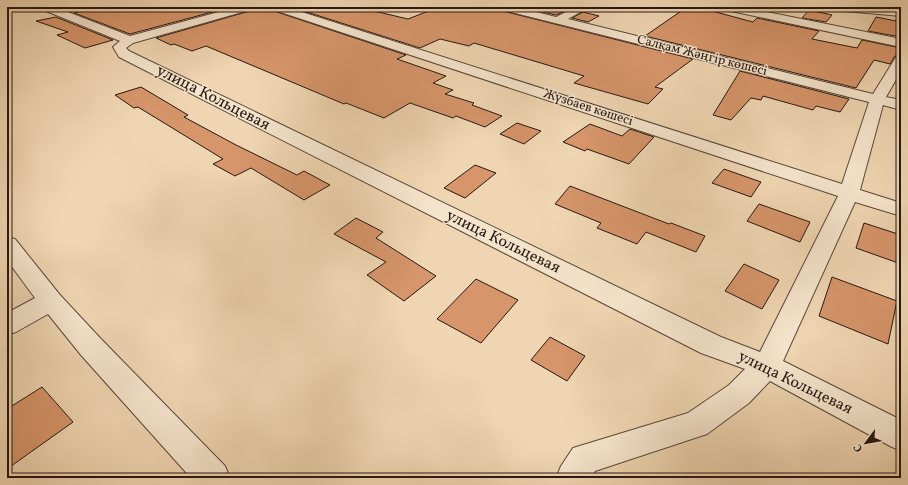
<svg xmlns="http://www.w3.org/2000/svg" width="908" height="485" font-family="Vollkorn,serif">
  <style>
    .building { fill: #d6956a; stroke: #261813 }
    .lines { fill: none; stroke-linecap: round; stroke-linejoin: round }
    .minor-casing { stroke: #58473a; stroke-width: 2 }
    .minor { fill: #f5e4cc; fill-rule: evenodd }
    .labels { text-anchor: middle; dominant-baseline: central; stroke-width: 3; stroke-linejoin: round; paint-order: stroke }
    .far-street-label { font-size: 13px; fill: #261813; stroke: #f5e4cc }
    .street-label { font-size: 16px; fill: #261813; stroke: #f5e4cc }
  </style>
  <rect width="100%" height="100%" fill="#efd5b1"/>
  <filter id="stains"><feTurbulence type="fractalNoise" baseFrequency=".005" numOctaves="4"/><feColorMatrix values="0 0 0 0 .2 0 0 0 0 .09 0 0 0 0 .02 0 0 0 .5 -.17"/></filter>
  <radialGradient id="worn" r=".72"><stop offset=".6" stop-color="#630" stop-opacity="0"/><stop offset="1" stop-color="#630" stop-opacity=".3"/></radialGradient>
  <g class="building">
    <path d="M98,7H231L130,34L74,13Z"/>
    <path d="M255,7H269L271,10L406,55L397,59L446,76L433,83L453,90L445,94L474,103L472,105L502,116L485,127L456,116L453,118L410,103L384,118L346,103L344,104L206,46L192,51L174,44L171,45L156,38L253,10Z"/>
    <path d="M291,7H357L408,19L439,7H497L499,10L693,59L655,87L663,89L648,104L574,83L584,76L474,43L469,46L440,39L420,48Z"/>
    <path d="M522,7H560L569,9L556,15Z"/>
    <path d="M687,7H697L753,22L757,18L819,31L812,39L857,48L862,40L901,48V55L895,56L890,64L874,60L856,88L645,36Z"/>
    <path d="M809,10L832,15L826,22L802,18Z"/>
    <path d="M583,12L599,16L588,22L572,18Z"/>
    <path d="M56,17L113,40L85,48L57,35L68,32L36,21Z"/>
    <path d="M876,17L901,22V37L868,31Z"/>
    <path d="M740,71L849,99L840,112L816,106L813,110L763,96L761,100L751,98L731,120L713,115Z"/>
    <path d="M141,87L188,115L184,117L236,145L297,175L304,171L330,185L304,200L251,168L235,176L213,164L223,159L138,107L134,108L115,95Z"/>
    <path d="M517,123L541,131L524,144L500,134Z"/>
    <path d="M590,124L622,136L630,129L654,137L629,164L587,149L585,151L563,142Z"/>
    <path d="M475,165L496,173L465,198L444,188Z"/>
    <path d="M724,169L761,182L751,197L712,183Z"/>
    <path d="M570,186L669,224L671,223L705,236L696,252L646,232L637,244L597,228L601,223L555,204Z"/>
    <path d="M759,204L810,222L800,242L747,221Z"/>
    <path d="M356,218L383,232L376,238L436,276L404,301L367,275L386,262L334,234Z"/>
    <path d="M864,223L901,235V264L856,248Z"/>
    <path d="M744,264L779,280L762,309L725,291Z"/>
    <path d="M832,277L897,301L888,344L819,316Z"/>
    <path d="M476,279L518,300L481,343L437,319Z"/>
    <path d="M550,337L585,356L567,381L531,360Z"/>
    <path d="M42,387L73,422L7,469V409Z"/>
  </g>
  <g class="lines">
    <g class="minor-casing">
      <g id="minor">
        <path d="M40,7H55L130,36L237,7H254L253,9L133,43L126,48L129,51L721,337L760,352L838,196L271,9L270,7H286L842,184L869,102L499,9L498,7H516L556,17L576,7H589L568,19L873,94L896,57L901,56V71L886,97L901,100V110L883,105L860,190L901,203V216L855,202L783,361L901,420V451L890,446L770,381L749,403L707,434L595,471L591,478H556L561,466L573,448L688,413L729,385L745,369L701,353L119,57L113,47L120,41L41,9Z"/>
        <path d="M721,7H742L901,39V47L726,10Z"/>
        <path d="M828,7H870L901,10V16L833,10Z"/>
        <path d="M7,237L15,239L60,295L101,339L225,466L230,478H191L81,355L48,314L16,332L7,335V313L35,298L7,260Z"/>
      </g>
    </g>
    <use href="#minor" class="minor"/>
  </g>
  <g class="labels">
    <g class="far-street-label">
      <text transform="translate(702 56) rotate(14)">Салқам Жәңгір көшесі</text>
      <text transform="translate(588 108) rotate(18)">Жүзбаев көшесі</text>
    </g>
    <g class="street-label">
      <text transform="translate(213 98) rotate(27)">улица Кольцевая</text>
      <text transform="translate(503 242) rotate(26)">улица Кольцевая</text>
      <text transform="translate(795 383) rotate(26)">улица Кольцевая</text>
    </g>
  </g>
  <rect width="908" height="485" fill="none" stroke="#efd5b1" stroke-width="24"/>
  <rect x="8" y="8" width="892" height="469" fill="none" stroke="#261813" stroke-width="2"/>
  <rect x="12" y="12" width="884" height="461" fill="none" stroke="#261813"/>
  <g transform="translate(866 443) rotate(238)" stroke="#f5e4cc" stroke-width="3" paint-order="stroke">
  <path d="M0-3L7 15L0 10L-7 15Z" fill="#261813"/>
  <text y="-6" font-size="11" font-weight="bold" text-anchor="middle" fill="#261813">С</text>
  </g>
  <rect width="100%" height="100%" filter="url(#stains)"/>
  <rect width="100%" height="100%" fill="url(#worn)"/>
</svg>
